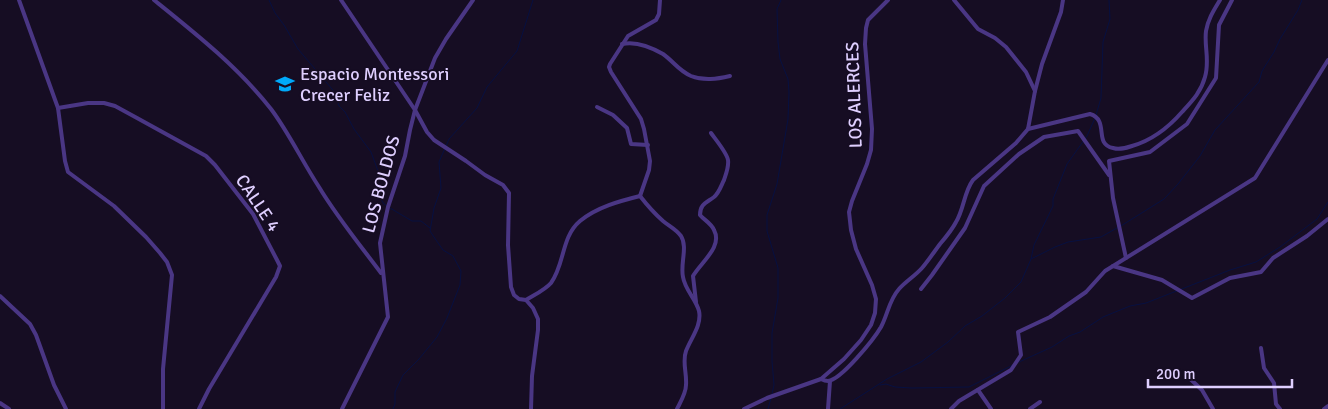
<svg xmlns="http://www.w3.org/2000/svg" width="1328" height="409" font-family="Signika,sans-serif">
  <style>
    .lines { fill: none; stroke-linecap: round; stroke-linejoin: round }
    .stream { stroke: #071041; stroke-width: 1 }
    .minor { stroke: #4a3684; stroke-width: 4 }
    .labels { text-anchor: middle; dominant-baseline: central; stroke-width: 4; stroke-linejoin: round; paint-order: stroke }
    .poi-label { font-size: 18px; fill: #dfcfff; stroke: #160d23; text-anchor: start }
    .street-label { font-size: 18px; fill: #dfcfff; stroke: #160d23 }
  </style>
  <rect width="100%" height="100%" fill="#160d23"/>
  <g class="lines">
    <g class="stream">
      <path d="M269,0L275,13L284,25L298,49L332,89L336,96L339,106L345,112L354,129L371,152L378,171L375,190L384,204L387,206"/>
      <path d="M1096,115L1101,98L1103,42L1110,19L1109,0"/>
      <path d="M390,208L412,221H421L430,228"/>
      <path d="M1031,259L1055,247L1068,242L1101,237L1124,224L1164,199L1178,184L1200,156L1215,130L1259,82L1262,71L1274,52L1280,39L1298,10L1302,0"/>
      <path d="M1019,362L1052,347L1069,336L1080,332L1103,317L1130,306L1146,303L1230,270L1256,262L1280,247L1317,219L1328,202"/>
      <path d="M880,385L886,384L895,387L912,388L969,387L1013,365"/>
      <path d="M772,394L774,385L772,361V333L778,298V268L767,231V215L777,184L788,119L789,92L788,79L780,59L778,42L777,9L781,0"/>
      <path d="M393,409L395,404V392L403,375L419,359L437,337L447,318L460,285L461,271L453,256L443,250L436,240L430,231L434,208L441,188L439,162L449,139L477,108L487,87L517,51L533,0"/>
      <path d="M768,409L771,398"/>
      <path d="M840,409L887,379L921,362L948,342L965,326L982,316L1005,298L1021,282L1031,259L1034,245L1053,206V199L1067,164L1087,136L1095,118"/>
    </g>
    <g class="minor">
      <path d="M19,0L58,108L65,161L68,172L114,206L146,237L160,253L167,262L172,275L163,369V409"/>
      <path d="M154,0C195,33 238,67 271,109C289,133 302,161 319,187C337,217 360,245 381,273"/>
      <path d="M341,0L415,110L427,132L434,140L466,161L485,175L503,185L509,193L508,245L511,287L514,295L519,299L526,300L533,308L538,319V330L532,376L531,409"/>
      <path d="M954,0L978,29L995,38L1006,47L1026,72L1035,91"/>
      <path d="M622,44C635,41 651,47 663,54C673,61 679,71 691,76C704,81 717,79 730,76"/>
      <path d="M597,107L613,115L627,128L631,144L648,145"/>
      <path d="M58,108L88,103H104L115,106L137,118L206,156L215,165L253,214L277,260L280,266L276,277L209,389L199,409"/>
      <path d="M1028,129L1090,114C1110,120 1093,144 1113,148C1120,150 1126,148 1132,146C1153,140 1168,128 1182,112C1192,101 1201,92 1205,77C1210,60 1204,47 1206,31C1208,19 1214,10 1220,0"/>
      <path d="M640,196C647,205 655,214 663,221C669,226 676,229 681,236C688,247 680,264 683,277C685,290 696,299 699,311C702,325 691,338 686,351C682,362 687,373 686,385C686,393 681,401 677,409"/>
      <path d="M640,196L649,170L650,161L644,129L641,119L611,72L609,67L610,64L628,36L656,20L659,14L660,0"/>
      <path d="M1126,258L1113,198L1109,161L1150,152L1187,124L1216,78L1219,25L1232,0"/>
      <path d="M1113,266L1162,280L1192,298L1230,278L1261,272L1273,258L1307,236L1328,219"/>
      <path d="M921,289L932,275L965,228L984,186L1019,154L1044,137L1078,131L1109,175"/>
      <path d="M0,296L30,324L36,335L54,385L66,409"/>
      <path d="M526,300C534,295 545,290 551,283C565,264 561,237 580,221C597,207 620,201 640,196"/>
      <path d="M696,302L693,276C701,262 723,247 714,230C711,223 704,220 700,215C700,204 706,203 714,197C719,193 721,186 724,180C726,174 729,167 728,160C727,153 716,140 711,133"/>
      <path d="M1261,348L1264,368L1274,383L1276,404L1280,409"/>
      <path d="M1186,375L1202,390L1213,409"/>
      <path d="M821,379C823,380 825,381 828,381C841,380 874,339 881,327C888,314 889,300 899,289C906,281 915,276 922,268C928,261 934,252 940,244C946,237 952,230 956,222C964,209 964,192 973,180L1016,143L1028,129L1035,91L1042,64L1061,12L1063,0"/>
      <path d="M978,390L991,409"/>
      <path d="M0,403L9,409"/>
      <path d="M342,409L388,317L380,243L388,207L405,156L410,130L415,110L435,58L446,39L473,0"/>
      <path d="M744,409L767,398L821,379L844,359L861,340L871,325L875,313L876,299L872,285L856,249L851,230L849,212L852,201L867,164L871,150L872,129L865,44L866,28L868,20L888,0"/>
      <path d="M828,409L830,381"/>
      <path d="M951,409L959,401L1011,370L1021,355L1018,332L1050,317L1086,292L1105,271L1255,178L1328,60"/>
      <path d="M1030,409L1040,402"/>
      <path d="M1324,409L1328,406"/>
    </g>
  </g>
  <defs>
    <g id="school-bare" transform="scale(1.5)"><path d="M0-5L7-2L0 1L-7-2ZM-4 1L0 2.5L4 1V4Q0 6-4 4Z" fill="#00a9fa" stroke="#160d23" stroke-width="2.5" paint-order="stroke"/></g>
  </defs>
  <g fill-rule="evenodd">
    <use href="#school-bare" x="285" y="84"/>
  </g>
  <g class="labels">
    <g class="poi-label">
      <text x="300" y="74">Espacio Montessori<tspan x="300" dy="21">Crecer Feliz</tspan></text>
    </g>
    <g class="street-label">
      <text transform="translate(854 95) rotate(-92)">LOS ALERCES</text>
      <text transform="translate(381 184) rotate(-75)">LOS BOLDOS</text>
      <text transform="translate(258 203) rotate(56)">CALLE 4</text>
    </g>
  </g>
  <path d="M1148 379v8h144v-8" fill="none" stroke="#dfcfff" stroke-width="2.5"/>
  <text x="1156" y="379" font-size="15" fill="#dfcfff" stroke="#160d23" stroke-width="4" paint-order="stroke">200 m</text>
</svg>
